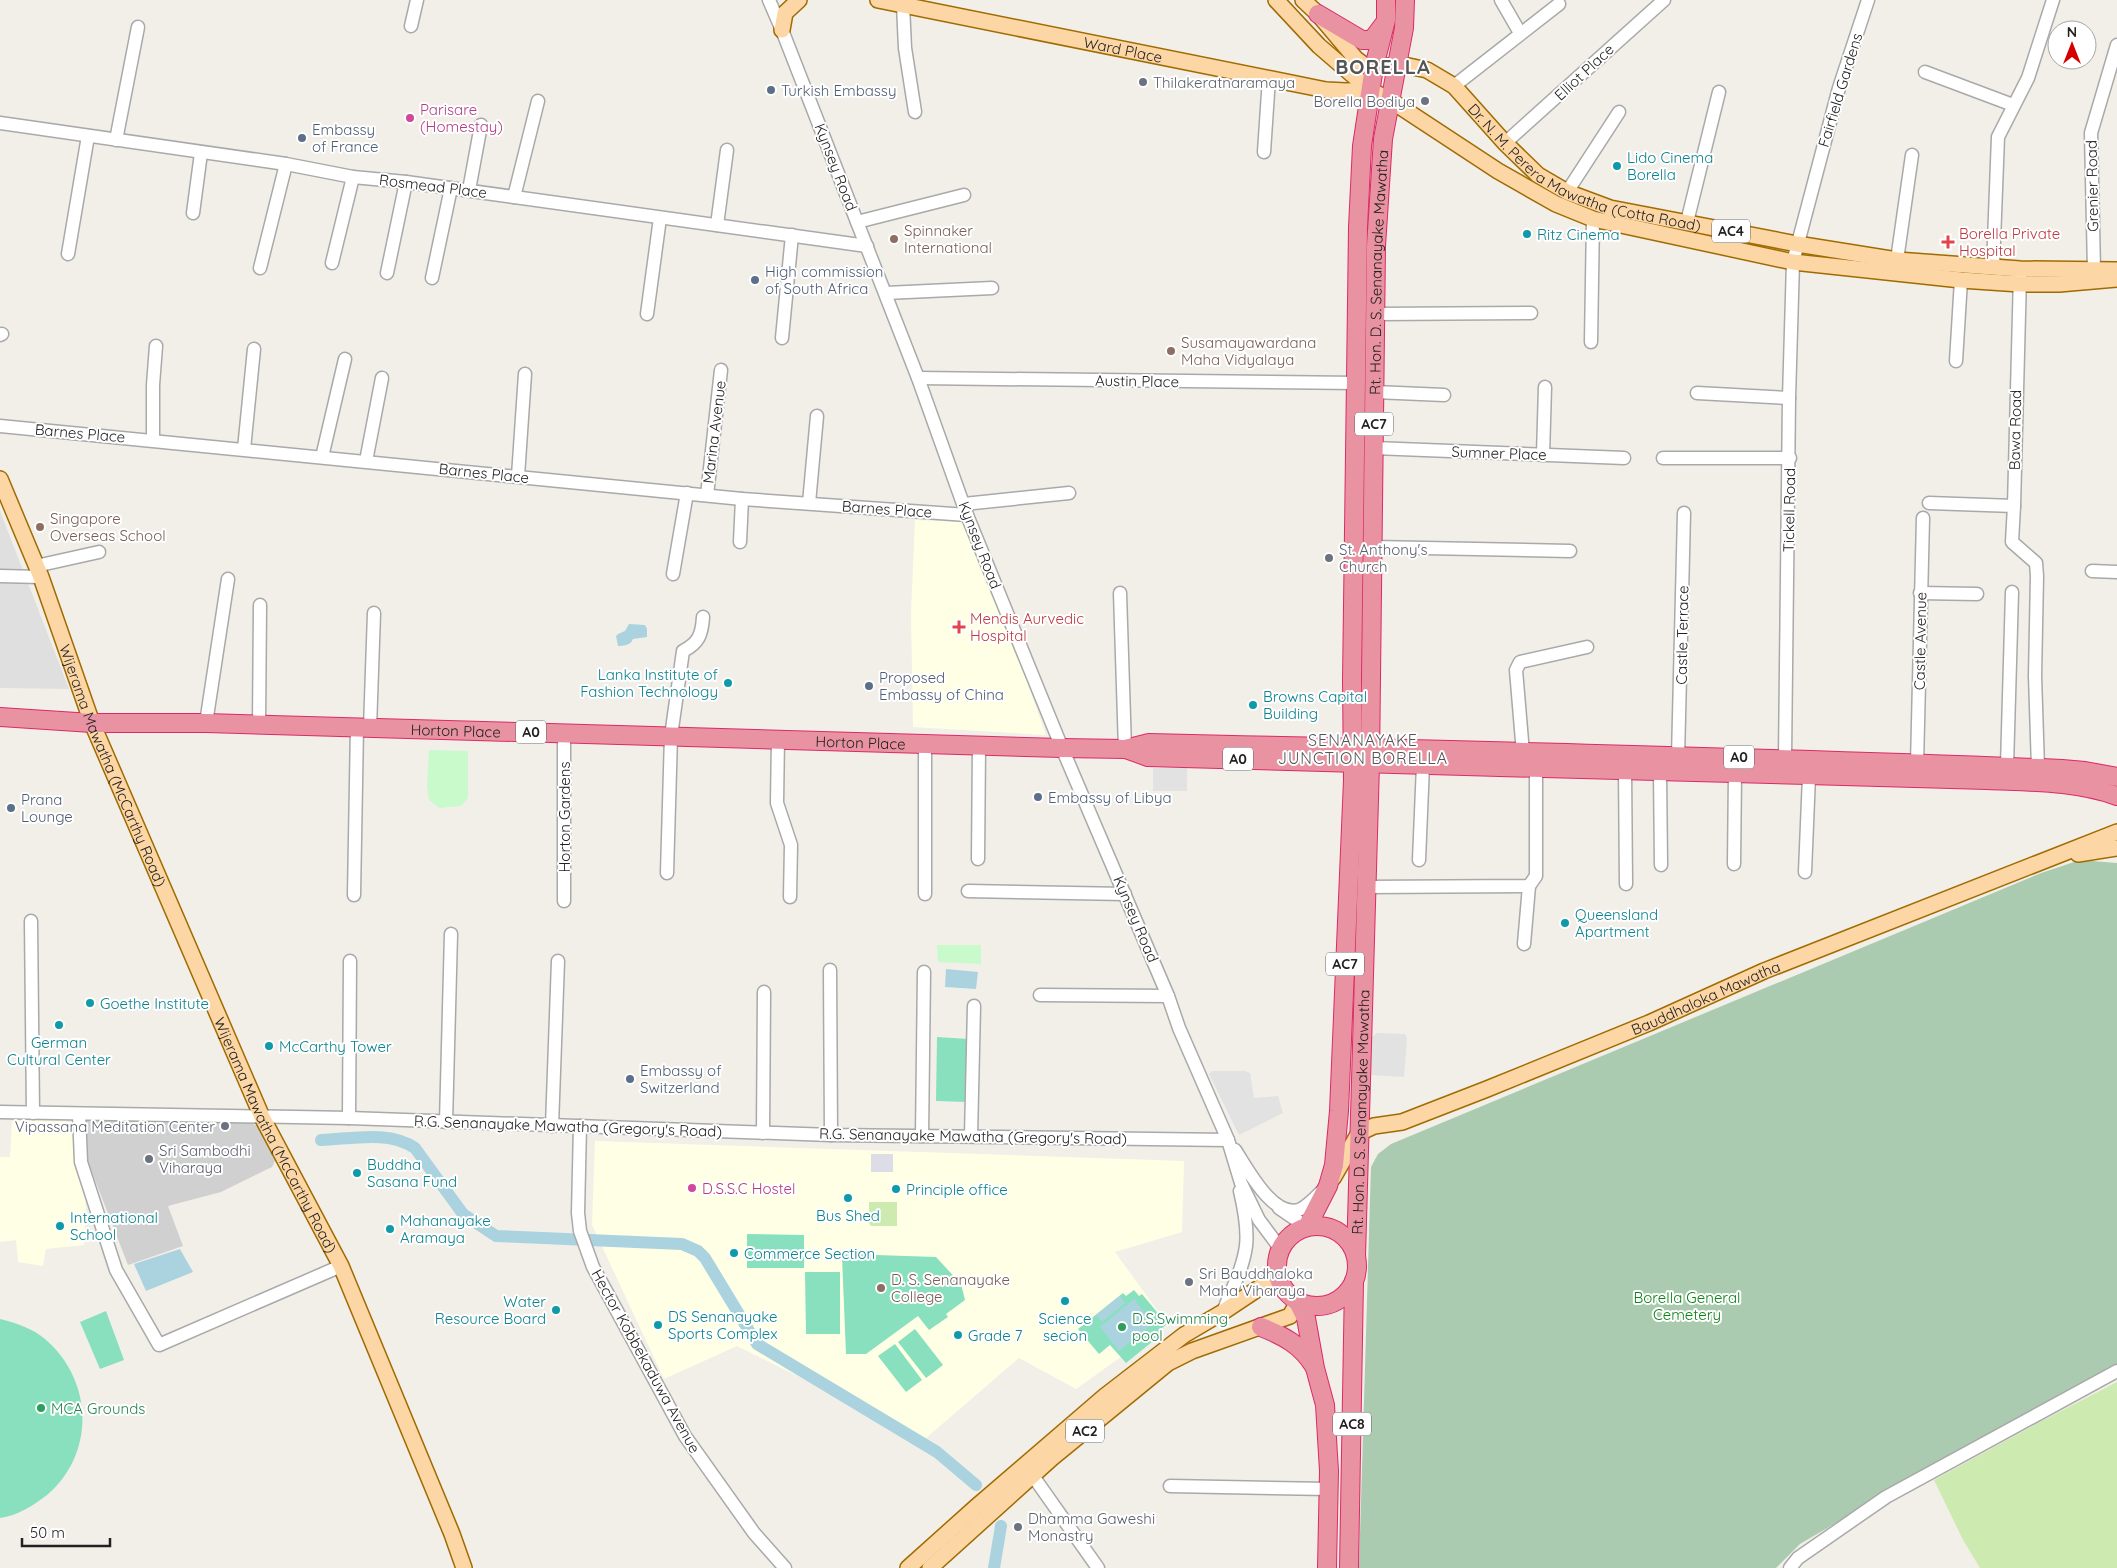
<svg xmlns="http://www.w3.org/2000/svg" width="2117" height="1568" font-family="Quicksand,sans-serif">
  <style>
    .residential { fill: #e0dfdf }
    .education { fill: #ffffe5 }
    .religious { fill: #d0d0d0 }
    .grass { fill: #cdebb0 }
    .cemetery { fill: #aacbaf }
    .park { fill: #c8facc }
    .pitch { fill: #88e0be }
    .parking { fill: #e2e2e2 }
    .plaza { fill: #dddde8 }
    .water { fill: #aad3df }
    .lines { fill: none; stroke-linecap: round; stroke-linejoin: round }
    .canal { stroke: #aad3df; stroke-width: 12 }
    .minor-casing { stroke: #a9a9a9; stroke-width: 15 }
    .major-casing { stroke: #a06b00; stroke-width: 18 }
    .highway-casing { stroke: #dc2a67; stroke-width: 20 }
    .minor { stroke: #fff; stroke-width: 12 }
    .major { stroke: #fcd6a4; stroke-width: 15 }
    .highway { stroke: #e892a2; stroke-width: 18 }
    .worship-dot { fill: #6b7280; stroke: #fff; stroke-width: 2 }
    .service-dot { fill: #5c6f8a; stroke: #fff; stroke-width: 2 }
    .hotel-dot { fill: #d1479c; stroke: #fff; stroke-width: 2 }
    .culture-dot { fill: #0f9aa8; stroke: #fff; stroke-width: 2 }
    .education-dot { fill: #8d6e63; stroke: #fff; stroke-width: 2 }
    .health-dot { fill: #e0444e; stroke: #fff; stroke-width: 2 }
    .leisure-dot { fill: #2e9e5b; stroke: #fff; stroke-width: 2 }
    .labels { text-anchor: middle; dominant-baseline: central; stroke-width: 4; stroke-linejoin: round; paint-order: stroke }
    .shield { fill: #fff; stroke: #646464; stroke-width: 1 }
    .shield-label { font-size: 14px; font-weight: bold; fill: #222 }
    .street-label { font-size: 15px; fill: #222; stroke: #fff }
    .worship-label { font-size: 15px; fill: #5b616d; stroke: #fff; text-anchor: start }
    .service-label { font-size: 15px; fill: #4e5e75; stroke: #fff; text-anchor: start }
    .hotel-label { font-size: 15px; fill: #b23c85; stroke: #fff; text-anchor: start }
    .culture-label { font-size: 15px; fill: #0d838f; stroke: #fff; text-anchor: start }
    .education-label { font-size: 15px; fill: #785e54; stroke: #fff; text-anchor: start }
    .health-label { font-size: 15px; fill: #be3a42; stroke: #fff; text-anchor: start }
    .park-label { font-size: 15px; fill: #0c8416; stroke: #fff }
    .leisure-label { font-size: 15px; fill: #27864d; stroke: #fff; text-anchor: start }
    .neighbourhood-label { font-size: 16px; letter-spacing: 1px; fill: #555; stroke: #fff }
    .district-label { font-size: 20px; font-weight: bold; letter-spacing: 1px; fill: #555; stroke: #fff }
  </style>
  <rect width="100%" height="100%" fill="#f2efe9"/>
  <path class="residential" d="M0,511L69,689L0,688Z"/>
  <g class="education">
    <path d="M915,520L963,522L991,594L1012,640L1046,735L913,727L911,614Z"/>
    <path d="M12,1121H66L79,1127L86,1208L84,1245L46,1249L43,1266L18,1262L16,1240L0,1242V1157H10Z"/>
    <path d="M595,1141L1184,1161L1182,1232L1115,1252L1167,1324L1076,1389L1019,1358L925,1439L737,1346L664,1379L592,1225Z"/>
  </g>
  <path class="religious" d="M84,1116L251,1123L266,1130L279,1153L272,1167L221,1192L168,1206L183,1246L128,1265L88,1162Z"/>
  <g class="grass">
    <path d="M869,1202H897V1226H871L869,1223Z"/>
    <path d="M2117,1382V1568H1980L1963,1540L1934,1480L2038,1423Z"/>
  </g>
  <path class="cemetery" d="M2080,860L2117,863V1374L1870,1503L1800,1544L1776,1568H1359L1371,1167L1378,1154L1391,1144L2041,873Z"/>
  <g class="park">
    <path d="M429,750L468,751V798L461,806L439,808L429,800L427,786Z"/>
    <path d="M937,945H981V964L938,962Z"/>
  </g>
  <g class="pitch">
    <path d="M937,1037L969,1039L967,1102L936,1101Z"/>
    <path d="M747,1234L804,1235V1268H747Z"/>
    <path d="M847,1254L936,1257L961,1284L965,1300L946,1314L948,1317L929,1330L918,1316L866,1354H846L842,1257Z"/>
    <path d="M805,1272H840V1334H806Z"/>
    <path d="M1134,1290L1139,1296L1142,1294L1167,1324L1161,1329L1163,1333L1126,1363L1110,1345L1099,1354L1078,1329L1123,1293L1126,1296Z"/>
    <path d="M106,1311L124,1360L100,1369L80,1322Z"/>
    <path d="M0,1319C16,1323 32,1328 45,1339C93,1380 96,1453 47,1495C34,1505 17,1516 0,1518Z"/>
    <path d="M915,1329L943,1365L926,1378L898,1342Z"/>
    <path d="M895,1344L922,1380L906,1392L878,1356Z"/>
  </g>
  <g class="parking">
    <rect x="1153" y="768" width="34" height="23"/>
    <path d="M1377,1033L1405,1034L1407,1038L1404,1077L1370,1075L1372,1037Z"/>
    <path d="M1212,1071H1245L1250,1073L1254,1098L1278,1096L1283,1113L1239,1135L1209,1074Z"/>
  </g>
  <rect class="plaza" x="871" y="1154" width="22" height="18"/>
  <g class="water">
    <path d="M629,624L645,625L647,629V637L633,639C631,645 624,646 618,646L616,636L618,634L625,631Z"/>
    <path d="M946,969L978,972L976,989L945,987Z"/>
    <path d="M180,1249L193,1272L146,1291L134,1264Z"/>
    <path d="M1120,1296L1125,1303L1102,1322L1096,1315Z"/>
    <path d="M1134,1299L1153,1323L1119,1351L1100,1327Z"/>
  </g>
  <g class="lines">
    <g class="canal">
      <path d="M321,1140C351,1139 389,1130 415,1148L463,1214L496,1236L682,1244L698,1251L705,1258L757,1344L937,1452L976,1485"/>
      <path d="M994,1568L1001,1526"/>
    </g>
    <g class="minor-casing">
      <g id="minor">
        <path d="M769,0L782,30L918,378L967,515L1062,748L1168,996L1179,1028L1228,1140L1241,1183L1259,1220L1280,1248"/>
        <path d="M1501,0L1520,33"/>
        <path d="M903,5L905,48L915,112"/>
        <path d="M411,26L417,0"/>
        <path d="M1925,72L2013,105"/>
        <path d="M1454,86L1559,4"/>
        <path d="M0,123L286,164L353,177L406,182L867,246"/>
        <path d="M116,140L138,27"/>
        <path d="M1505,143L1664,0"/>
        <path d="M1264,152L1269,78"/>
        <path d="M469,190L481,125"/>
        <path d="M1567,192L1619,112"/>
        <path d="M514,197L538,101"/>
        <path d="M193,213L201,153"/>
        <path d="M857,222L964,195"/>
        <path d="M1687,222L1719,92"/>
        <path d="M717,225L727,150"/>
        <path d="M68,254L88,136"/>
        <path d="M1897,260L1912,155"/>
        <path d="M332,263L353,177"/>
        <path d="M1993,267L1998,137L2028,78L2053,0"/>
        <path d="M260,268L286,164"/>
        <path d="M2094,270L2091,133L2117,45"/>
        <path d="M387,273L406,182"/>
        <path d="M432,278L451,188"/>
        <path d="M886,293L992,288"/>
        <path d="M647,314L660,218"/>
        <path d="M1376,314L1531,313"/>
        <path d="M0,335L2,334"/>
        <path d="M782,338L792,235"/>
        <path d="M1591,342L1593,219"/>
        <path d="M1956,361L1961,280"/>
        <path d="M918,378L1357,383"/>
        <path d="M1375,392L1444,395"/>
        <path d="M1697,393L1789,398"/>
        <path d="M0,426L742,499L967,515"/>
        <path d="M153,440V385L156,346"/>
        <path d="M1374,448L1624,458"/>
        <path d="M244,449L254,349"/>
        <path d="M1543,455L1545,387"/>
        <path d="M322,457L345,359"/>
        <path d="M1663,458H1790"/>
        <path d="M366,461L382,378"/>
        <path d="M518,476L525,374"/>
        <path d="M707,495L721,370"/>
        <path d="M809,503L817,416"/>
        <path d="M1929,503L2014,506L2020,275"/>
        <path d="M964,504L1069,493"/>
        <path d="M2014,506L2012,542L2036,563L2037,576L2035,676L2038,768"/>
        <path d="M740,542L742,499"/>
        <path d="M1374,547L1570,551"/>
        <path d="M36,566L99,552"/>
        <path d="M2092,571L2117,572"/>
        <path d="M673,574L687,493"/>
        <path d="M0,576L41,577"/>
        <path d="M1120,593L1125,749"/>
        <path d="M1920,593L1977,594"/>
        <path d="M206,723L228,579"/>
        <path d="M259,724L260,605"/>
        <path d="M370,728L374,613"/>
        <path d="M778,738L777,803L791,845L790,897"/>
        <path d="M1523,753L1516,670L1520,662L1587,647"/>
        <path d="M1678,757L1684,513"/>
        <path d="M1785,758L1789,398L1793,262L1839,88L1868,0"/>
        <path d="M1917,764L1923,518"/>
        <path d="M2007,766L2012,592"/>
        <path d="M1625,770L1626,884"/>
        <path d="M1660,772L1661,865"/>
        <path d="M978,859L979,746"/>
        <path d="M1419,860L1423,765"/>
        <path d="M1734,864L1735,773"/>
        <path d="M1805,872L1809,776"/>
        <path d="M667,873L671,736L683,651C699,643 702,634 703,617"/>
        <path d="M1366,887L1529,886L1536,876V768"/>
        <path d="M968,891L1125,894"/>
        <path d="M925,894V743"/>
        <path d="M354,895L357,727"/>
        <path d="M564,901V733"/>
        <path d="M31,921L33,1113"/>
        <path d="M1524,944L1529,886"/>
        <path d="M830,970L831,1135"/>
        <path d="M1040,995L1168,996"/>
        <path d="M0,1112L349,1118L831,1135L1228,1140"/>
        <path d="M79,1114L81,1162L116,1270L159,1345L341,1266"/>
        <path d="M349,1118L350,961"/>
        <path d="M446,1122L451,934"/>
        <path d="M552,1126L558,961"/>
        <path d="M580,1126L578,1213L580,1231L593,1267L685,1436L754,1533L785,1568"/>
        <path d="M763,1133L764,992"/>
        <path d="M922,1136L924,972"/>
        <path d="M971,1136L974,1006"/>
        <path d="M1235,1150C1247,1168 1274,1221 1301,1209C1309,1205 1316,1197 1322,1191"/>
        <path d="M1279,1208L1307,1227"/>
        <path d="M1223,1312C1231,1291 1243,1269 1246,1246C1248,1229 1244,1208 1240,1191"/>
        <path d="M1033,1476L1098,1568"/>
        <path d="M1170,1486L1329,1489"/>
        <path d="M1790,1568L1798,1558L1886,1497L2117,1371"/>
      </g>
    </g>
    <g class="major-casing">
      <g id="major">
        <path id="s1" d="M878,0L1326,90L1346,91L1370,90"/>
        <path d="M1276,0L1319,46L1370,90L1390,100L1498,171L1556,204L1593,219L1793,262L1961,280L2020,284H2059L2117,279"/>
        <path id="s2" d="M1303,0L1318,14L1356,59L1364,65L1374,67L1404,65L1427,70L1454,86L1505,143L1538,175L1567,192L1610,208L1797,244L1897,260L2020,269L2117,270"/>
        <path d="M782,30L785,13L799,0"/>
        <path id="s3" d="M0,479L41,577L92,723L262,1117L341,1266L452,1534L464,1568"/>
        <path d="M2078,854L2117,848"/>
        <path id="s4" d="M1333,1178L1359,1133L1374,1126L1402,1122L1487,1089L1649,1023L1764,971L2117,832"/>
        <path d="M908,1568L976,1507L1105,1396L1184,1335L1223,1312L1271,1280L1276,1267"/>
        <path d="M930,1568L1052,1458L1168,1363L1192,1351L1290,1316L1298,1302"/>
      </g>
    </g>
    <g class="highway-casing">
      <g id="highway">
        <path d="M1318,14L1362,40H1372L1384,24"/>
        <path id="s5" d="M0,717L92,723H206L1062,748L1125,749L1149,743C1454,750 1758,757 2062,769L2085,771L2117,777"/>
        <path d="M1126,749L1148,757C1368,763 1587,770 1807,775C1867,777 1927,778 1987,780C2031,782 2075,781 2117,796"/>
        <circle cx="1317" cy="1266" r="40"/>
        <path d="M1307,1227L1328,1186L1334,1165L1339,1111L1353,780L1352,681L1358,227L1362,146L1374,67L1386,20V0"/>
        <path id="s6" d="M1356,1256L1370,764L1376,246L1383,139L1404,28L1405,0"/>
        <path d="M1298,1302L1306,1318L1315,1368L1325,1405L1329,1471L1327,1568"/>
        <path d="M1261,1327C1284,1336 1301,1345 1314,1366"/>
        <path d="M1349,1568L1354,1281"/>
      </g>
    </g>
    <use href="#minor" class="minor"/>
    <use href="#major" class="major"/>
    <use href="#highway" class="highway"/>
  </g>
  <g class="worship-dot">
    <circle cx="1143" cy="82" r="5"/>
    <circle cx="1425" cy="101" r="5"/>
    <circle cx="1329" cy="558" r="5"/>
    <circle cx="225" cy="1126" r="5"/>
    <circle cx="149" cy="1159" r="5"/>
    <circle cx="1189" cy="1282" r="5"/>
    <circle cx="1018" cy="1527" r="5"/>
  </g>
  <g class="service-dot">
    <circle cx="771" cy="90" r="5"/>
    <circle cx="302" cy="138" r="5"/>
    <circle cx="755" cy="280" r="5"/>
    <circle cx="869" cy="686" r="5"/>
    <circle cx="1038" cy="797" r="5"/>
    <circle cx="11" cy="808" r="5"/>
    <circle cx="630" cy="1079" r="5"/>
  </g>
  <g class="hotel-dot">
    <circle cx="410" cy="118" r="5"/>
    <circle cx="692" cy="1188" r="5"/>
  </g>
  <g class="culture-dot">
    <circle cx="1617" cy="166" r="5"/>
    <circle cx="1527" cy="234" r="5"/>
    <circle cx="728" cy="683" r="5"/>
    <circle cx="1253" cy="705" r="5"/>
    <circle cx="1565" cy="923" r="5"/>
    <circle cx="90" cy="1003" r="5"/>
    <circle cx="59" cy="1025" r="5"/>
    <circle cx="269" cy="1046" r="5"/>
    <circle cx="357" cy="1173" r="5"/>
    <circle cx="896" cy="1189" r="5"/>
    <circle cx="848" cy="1198" r="5"/>
    <circle cx="60" cy="1226" r="5"/>
    <circle cx="390" cy="1229" r="5"/>
    <circle cx="734" cy="1253" r="5"/>
    <circle cx="1065" cy="1301" r="5"/>
    <circle cx="556" cy="1310" r="5"/>
    <circle cx="658" cy="1325" r="5"/>
    <circle cx="958" cy="1335" r="5"/>
  </g>
  <g class="education-dot">
    <circle cx="894" cy="239" r="5"/>
    <circle cx="1171" cy="351" r="5"/>
    <circle cx="40" cy="527" r="5"/>
    <circle cx="881" cy="1288" r="5"/>
  </g>
  <g class="health-dot">
    <path d="M1945.5 234.5h5v5h5v5h-5v5h-5v-5h-5v-5h5z"/>
    <path d="M956.5 619.5h5v5h5v5h-5v5h-5v-5h-5v-5h5z"/>
  </g>
  <g class="leisure-dot">
    <circle cx="1122" cy="1327" r="5"/>
    <circle cx="41" cy="1408" r="5"/>
  </g>
  <g class="labels">
    <g class="shield">
      <rect x="1712" y="219.5" width="38" height="23" rx="4"/>
      <rect x="1355" y="412.5" width="38" height="23" rx="4"/>
      <rect x="516" y="720.5" width="30" height="23" rx="4"/>
      <rect x="1724" y="745.5" width="30" height="23" rx="4"/>
      <rect x="1223" y="747.5" width="30" height="23" rx="4"/>
      <rect x="1326" y="952.5" width="38" height="23" rx="4"/>
      <rect x="1333" y="1412.5" width="38" height="23" rx="4"/>
      <rect x="1066" y="1419.5" width="38" height="23" rx="4"/>
    </g>
    <g class="shield-label">
      <text x="1731" y="231">AC4</text>
      <text x="1374" y="424">AC7</text>
      <text x="531" y="732">A0</text>
      <text x="1739" y="757">A0</text>
      <text x="1238" y="759">A0</text>
      <text x="1345" y="964">AC7</text>
      <text x="1352" y="1424">AC8</text>
      <text x="1085" y="1431">AC2</text>
    </g>
    <g class="street-label">
      <text stroke="none"><textPath href="#s1" startOffset="250">Ward Place</textPath></text>
      <text transform="translate(1584 72) rotate(-43)">Elliot Place</text>
      <text transform="translate(1840 90) rotate(-73)">Fairfield Gardens</text>
      <text stroke="none"><textPath href="#s2" startOffset="345">Dr. N. M. Perera Mawatha (Cotta Road)</textPath></text>
      <text transform="translate(836 167) rotate(69)">Kynsey Road</text>
      <text transform="translate(433 186) rotate(7)">Rosmead Place</text>
      <text transform="translate(2092 186) rotate(-91)">Grenier Road</text>
      <text stroke="none"><textPath href="#s6" startOffset="984">Rt. Hon. D. S. Senanayake Mawatha</textPath></text>
      <text transform="translate(1137 381) rotate(1)">Austin Place</text>
      <text transform="translate(2015 430) rotate(-89)">Bawa Road</text>
      <text transform="translate(714 432) rotate(-83)">Marina Avenue</text>
      <text transform="translate(80 433) rotate(5)">Barnes Place</text>
      <text transform="translate(1499 453) rotate(2)">Sumner Place</text>
      <text transform="translate(484 473) rotate(6)">Barnes Place</text>
      <text transform="translate(887 509) rotate(4)">Barnes Place</text>
      <text transform="translate(1789 510) rotate(-89)">Tickell Road</text>
      <text transform="translate(980 545) rotate(69)">Kynsey Road</text>
      <text transform="translate(1682 635) rotate(-89)">Castle Terrace</text>
      <text transform="translate(1920 641) rotate(-89)">Castle Avenue</text>
      <text stroke="none"><textPath href="#s5" startOffset="456">Horton Place</textPath></text>
      <text stroke="none"><textPath href="#s5" startOffset="861">Horton Place</textPath></text>
      <text stroke="none"><textPath href="#s3" startOffset="308">Wijerama Mawatha (McCarthy Road)</textPath></text>
      <text transform="translate(564 817) rotate(-90)">Horton Gardens</text>
      <text transform="translate(1136 919) rotate(67)">Kynsey Road</text>
      <text stroke="none"><textPath href="#s4" startOffset="425">Bauddhaloka Mawatha</textPath></text>
      <text stroke="none"><textPath href="#s6" startOffset="144">Rt. Hon. D. S. Senanayake Mawatha</textPath></text>
      <text transform="translate(568 1126) rotate(2)">R.G. Senanayake Mawatha (Gregory's Road)</text>
      <text stroke="none"><textPath href="#s3" startOffset="712">Wijerama Mawatha (McCarthy Road)</textPath></text>
      <text transform="translate(973 1136) rotate(1)">R.G. Senanayake Mawatha (Gregory's Road)</text>
      <text transform="translate(646 1361) rotate(61)">Hector Kobbekaduwa Avenue</text>
    </g>
    <g class="worship-label">
      <text x="1153" y="82">Thilakeratnaramaya</text>
      <text x="1415" y="101" text-anchor="end">Borella Bodiya</text>
      <text x="1339" y="549">St. Anthony's<tspan x="1339" dy="17">Church</tspan></text>
      <text x="215" y="1126" text-anchor="end">Vipassana Meditation Center</text>
      <text x="159" y="1150">Sri Sambodhi<tspan x="159" dy="17">Viharaya</tspan></text>
      <text x="1199" y="1273">Sri Bauddhaloka<tspan x="1199" dy="17">Maha Viharaya</tspan></text>
      <text x="1028" y="1518">Dhamma Gaweshi<tspan x="1028" dy="17">Monastry</tspan></text>
    </g>
    <g class="service-label">
      <text x="781" y="90">Turkish Embassy</text>
      <text x="312" y="129">Embassy<tspan x="312" dy="17">of France</tspan></text>
      <text x="765" y="271">High commission<tspan x="765" dy="17">of South Africa</tspan></text>
      <text x="879" y="677">Proposed<tspan x="879" dy="17">Embassy of China</tspan></text>
      <text x="1048" y="797">Embassy of Libya</text>
      <text x="21" y="799">Prana<tspan x="21" dy="17">Lounge</tspan></text>
      <text x="640" y="1070">Embassy of<tspan x="640" dy="17">Switzerland</tspan></text>
    </g>
    <g class="hotel-label">
      <text x="420" y="109">Parisare<tspan x="420" dy="17">(Homestay)</tspan></text>
      <text x="702" y="1188">D.S.S.C Hostel</text>
    </g>
    <g class="culture-label">
      <text x="1627" y="157">Lido Cinema<tspan x="1627" dy="17">Borella</tspan></text>
      <text x="1537" y="234">Ritz Cinema</text>
      <text x="718" y="674" text-anchor="end">Lanka Institute of<tspan x="718" dy="17">Fashion Technology</tspan></text>
      <text x="1263" y="696">Browns Capital<tspan x="1263" dy="17">Building</tspan></text>
      <text x="1575" y="914">Queensland<tspan x="1575" dy="17">Apartment</tspan></text>
      <text x="100" y="1003">Goethe Institute</text>
      <text x="59" y="1042" text-anchor="middle">German<tspan x="59" dy="17">Cultural Center</tspan></text>
      <text x="279" y="1046">McCarthy Tower</text>
      <text x="367" y="1164">Buddha<tspan x="367" dy="17">Sasana Fund</tspan></text>
      <text x="906" y="1189">Principle office</text>
      <text x="848" y="1215" text-anchor="middle">Bus Shed</text>
      <text x="70" y="1217">International<tspan x="70" dy="17">School</tspan></text>
      <text x="400" y="1220">Mahanayake<tspan x="400" dy="17">Aramaya</tspan></text>
      <text x="744" y="1253">Commerce Section</text>
      <text x="546" y="1301" text-anchor="end">Water<tspan x="546" dy="17">Resource Board</tspan></text>
      <text x="668" y="1316">DS Senanayake<tspan x="668" dy="17">Sports Complex</tspan></text>
      <text x="1065" y="1318" text-anchor="middle">Science<tspan x="1065" dy="17">secion</tspan></text>
      <text x="968" y="1335">Grade 7</text>
    </g>
    <g class="education-label">
      <text x="904" y="230">Spinnaker<tspan x="904" dy="17">International</tspan></text>
      <text x="1181" y="342">Susamayawardana<tspan x="1181" dy="17">Maha Vidyalaya</tspan></text>
      <text x="50" y="518">Singapore<tspan x="50" dy="17">Overseas School</tspan></text>
      <text x="891" y="1279">D. S. Senanayake<tspan x="891" dy="17">College</tspan></text>
    </g>
    <g class="health-label">
      <text x="1959" y="233">Borella Private<tspan x="1959" dy="17">Hospital</tspan></text>
      <text x="970" y="618">Mendis Aurvedic<tspan x="970" dy="17">Hospital</tspan></text>
    </g>
    <g class="park-label">
      <text x="1687" y="1297">Borella General<tspan x="1687" dy="17">Cemetery</tspan></text>
    </g>
    <g class="leisure-label">
      <text x="1132" y="1318">D.S.Swimming<tspan x="1132" dy="17">pool</tspan></text>
      <text x="51" y="1408">MCA Grounds</text>
    </g>
    <g class="neighbourhood-label">
      <text x="1363" y="740">SENANAYAKE<tspan x="1363" dy="18">JUNCTION BORELLA</tspan></text>
    </g>
    <g class="district-label">
      <text x="1383" y="66">BORELLA</text>
    </g>
  </g>
  <g transform="translate(2072 45)"><circle r="24" fill="#ffffff" stroke="#a7a7a7"/>
  <path d="M0-4L9 19L0 12L-9 19Z" fill="#d40000"/>
  <text y="-8" font-size="14" font-weight="bold" text-anchor="middle" fill="#222222">N</text>
  </g>
  <path d="M22 1538v8h88v-8" fill="none" stroke="#222222" stroke-width="2.5"/>
  <text x="30" y="1538" font-size="15" fill="#222222" stroke="#ffffff" stroke-width="4" paint-order="stroke">50 m</text>
</svg>
